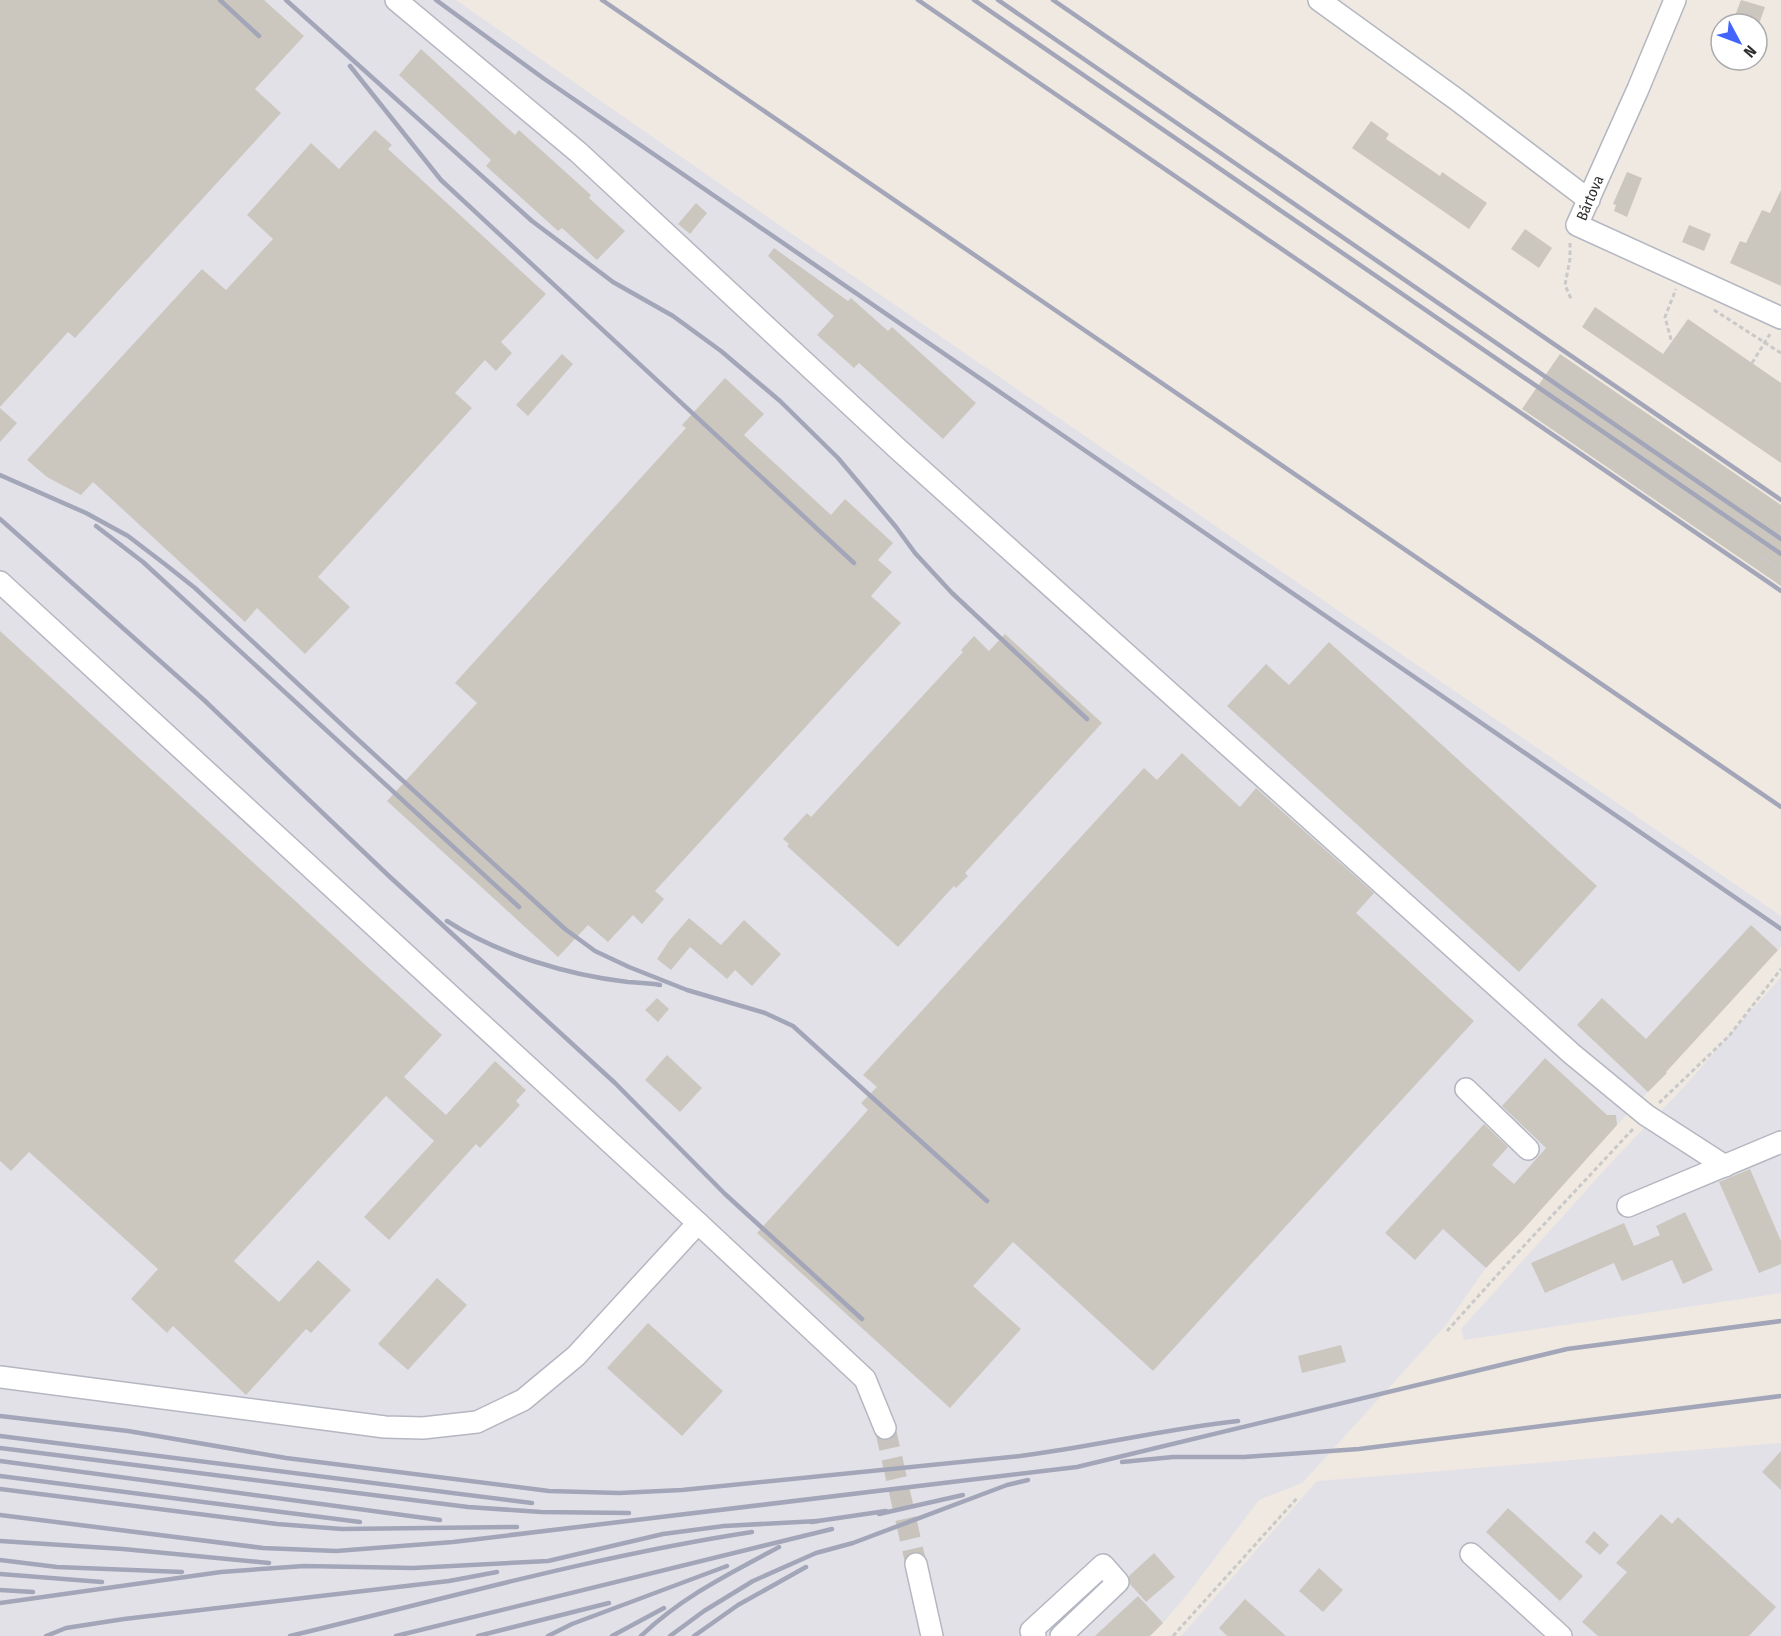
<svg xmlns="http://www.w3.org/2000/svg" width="1781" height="1636" font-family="'Fira Sans Condensed',sans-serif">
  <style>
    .industrial { fill: #e3e1e8 }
    .building { fill: #cbc7bf }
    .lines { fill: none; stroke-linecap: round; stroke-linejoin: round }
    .minor-tunnel { stroke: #c8c4bd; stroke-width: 21; stroke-dasharray: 21 10; stroke-linecap: butt }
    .minor-casing { stroke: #b4b7c1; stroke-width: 24 }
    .path { stroke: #c9c9c9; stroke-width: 3; stroke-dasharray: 4.5 3; stroke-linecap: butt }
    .minor { stroke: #fff; stroke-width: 21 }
    .rail { stroke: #a3a6b8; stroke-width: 4.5 }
    .labels { text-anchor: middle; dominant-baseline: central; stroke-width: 4.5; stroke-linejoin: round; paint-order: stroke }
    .street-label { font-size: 15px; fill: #2e2e2e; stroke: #fff }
  </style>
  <rect width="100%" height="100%" fill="#efe9e1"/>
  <g class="industrial">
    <path d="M0,0H456L766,216L1781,916V947L1485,1269L1446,1325L1302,1483L1259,1500L1190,1591L1163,1623L1150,1636H0Z"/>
    <path d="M1781,977V1293L1464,1340L1461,1329L1619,1154L1682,1089Z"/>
    <path d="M1781,1443V1636H1181L1317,1481Z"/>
  </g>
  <g class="building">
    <path d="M0,0H264L304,36L255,89L281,113L75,338L68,332L0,407Z"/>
    <path d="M1741,0L1765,7L1759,24H1732Z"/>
    <path d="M421,49L515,135L519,130L591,195L589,198L625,231L597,260L562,228L558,231L486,166L491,160L399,75Z"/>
    <path d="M1371,121L1389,134L1386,139L1440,176L1442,172L1487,203L1469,229L1352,148Z"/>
    <path d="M375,130L392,145L388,149L546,294L501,342L512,353L496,371L485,360L455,393L472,408L318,577L350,607L305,654L257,608L245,622L93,482L81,495L47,477L27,460L202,269L226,290L273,239L247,215L311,143L339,169Z"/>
    <path d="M1627,172L1642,178L1627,217L1614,211L1616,205L1613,204Z"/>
    <path d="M1781,190V286L1730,263L1740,241L1746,243L1762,210L1770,213Z"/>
    <path d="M696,203L707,213L690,234L678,224Z"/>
    <path d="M1689,225L1711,234L1704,251L1682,242Z"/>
    <path d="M1525,229L1552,248L1539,268L1511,249Z"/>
    <path d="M774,248L848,301L851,298L888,331L892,327L976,403L943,439L859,363L854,368L817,335L834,316L768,256Z"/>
    <path d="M1595,307L1663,354L1688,319L1781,383V463L1582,327Z"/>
    <path d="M562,354L573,364L528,416L516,405Z"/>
    <path d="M1560,354L1781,505V586L1522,409Z"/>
    <path d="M725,378L764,414L744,435L831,515L845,499L893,543L878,560L892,572L871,596L901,623L655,891L664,899L642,924L633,915L608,942L588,925L558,957L387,801L477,703L455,683L686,428L682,425Z"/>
    <path d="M0,408L17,423L0,442Z"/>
    <path d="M0,631L442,1035L404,1077L446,1115L495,1061L526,1090L516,1101L520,1105L510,1116L480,1148L476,1144L389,1240L364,1217L434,1141L386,1096L234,1261L279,1302L318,1260L351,1290L311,1333L306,1329L246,1395L173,1326L167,1333L131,1299L158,1269L29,1152L11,1171L0,1161Z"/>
    <path d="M1005,634L1102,723L965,873L968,876L956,888L954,886L898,947L787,846L789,844L783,839L807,813L811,817L963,652L961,650L974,636L989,651Z"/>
    <path d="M1329,642L1597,886L1519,972L1227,706L1266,664L1289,685Z"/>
    <path d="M1182,753L1240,807L1256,788L1374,893L1356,913L1474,1021L1153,1371L1013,1242L973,1286L1021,1329L950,1408L757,1233L868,1110L861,1103L877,1087L863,1075L1144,768L1157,780Z"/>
    <path d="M689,918L721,945L744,920L781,954L752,986L735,970L727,979L690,947L671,970L657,959L669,941Z"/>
    <path d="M1751,925L1778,950L1666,1072L1667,1073L1648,1092L1577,1025L1602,998L1646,1039Z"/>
    <path d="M657,998L669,1009L658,1022L645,1010Z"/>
    <path d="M667,1055L702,1088L680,1112L645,1080Z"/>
    <path d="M1545,1058L1607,1115H1616L1617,1125L1522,1231L1486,1268L1443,1229L1415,1260L1385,1233L1484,1124L1508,1147L1492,1165L1514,1184L1546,1148L1502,1106Z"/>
    <path d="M1750,1169L1781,1241V1264L1759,1273L1719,1182Z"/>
    <path d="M1685,1212L1713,1270L1683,1284L1672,1260L1622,1281L1614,1263L1545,1293L1531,1263L1624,1223L1634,1246L1660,1235L1656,1226Z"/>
    <path d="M437,1278L467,1305L408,1370L378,1344Z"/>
    <path d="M648,1323L723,1391L682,1436L607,1368Z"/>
    <path d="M1341,1345L1346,1362L1302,1373L1298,1356Z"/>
    <path d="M1781,1451V1490L1762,1472Z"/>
    <path d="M1508,1508L1583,1576L1560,1601L1486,1532Z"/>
    <path d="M1661,1514L1672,1524L1678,1517L1776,1607L1749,1636H1598L1582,1622L1627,1572L1616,1563Z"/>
    <path d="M1594,1531L1609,1545L1600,1555L1585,1542Z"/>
    <path d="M1154,1553L1175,1577L1146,1602L1130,1584L1129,1576Z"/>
    <path d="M1319,1568L1343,1590L1323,1612L1299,1591Z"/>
    <path d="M1138,1596L1163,1623L1150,1636H1095Z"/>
    <path d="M1245,1599L1286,1636H1227L1219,1628Z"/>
  </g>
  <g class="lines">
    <path class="minor-tunnel" d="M885,1428L916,1564"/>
    <g class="minor-casing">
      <g id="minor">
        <path d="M396,0L578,152L899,450L1572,1054L1646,1115L1725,1166"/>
        <path d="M1319,0L1456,99L1589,200"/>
        <path d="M1675,0L1638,89L1577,225L1781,318"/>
        <path d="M0,582L698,1223L865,1379L885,1428"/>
        <path d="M1466,1089L1528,1149"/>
        <path d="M1628,1206L1781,1142"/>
        <path d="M0,1377L385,1427L423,1428L477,1422L523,1400L576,1356L698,1223"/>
        <path d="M1471,1554L1561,1636"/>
        <path d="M916,1564L932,1636"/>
        <path d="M1035,1636L1031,1631L1103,1565L1118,1582L1061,1636"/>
      </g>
    </g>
    <g class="path">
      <path d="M1570,243V259L1565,285L1571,299"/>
      <path d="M1714,310L1781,353"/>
      <path d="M1673,347L1665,317L1676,289"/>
      <path d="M1752,363L1770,334"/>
      <path d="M1761,557L1781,571"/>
      <path d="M1659,1103L1729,1036L1781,969"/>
      <path d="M1447,1331L1507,1264L1633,1129"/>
      <path d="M1173,1636L1298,1497"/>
    </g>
    <use href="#minor" class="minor"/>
    <g class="rail">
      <path d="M220,0L259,36"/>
      <path d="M286,0L532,221L613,282L673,316L721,351L780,401L838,458L896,527L915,553L952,593L1087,719"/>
      <path d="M436,0L543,78L1781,929"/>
      <path d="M602,0L1781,807"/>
      <path d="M918,0L1781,591"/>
      <path d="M974,0L1781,554"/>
      <path d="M998,0L1781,539"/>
      <path d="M1053,0L1781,500"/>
      <path d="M350,66L441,180L854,563"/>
      <path d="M0,475L86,513L128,536L166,565L195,588L354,736L565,929L595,951L629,967L687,990L765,1013L793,1026L987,1201"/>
      <path d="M0,519L204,700L390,877L615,1083L725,1194L862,1319"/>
      <path d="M96,526L143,562L519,907"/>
      <path d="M447,921C498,954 567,975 628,982C639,983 650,983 660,985"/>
      <path d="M0,1416L128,1431L286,1458L549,1491L619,1493L682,1490L1020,1456C1093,1447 1164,1429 1238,1421"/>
      <path d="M0,1436L532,1503"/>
      <path d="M0,1448L468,1507L541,1512L629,1513"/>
      <path d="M0,1461L440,1520"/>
      <path d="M1122,1462L1173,1457H1244L1359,1449L1781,1396"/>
      <path d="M0,1476L360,1522"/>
      <path d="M0,1489L277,1524L342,1529L517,1527"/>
      <path d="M879,1514L963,1495"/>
      <path d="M0,1515L263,1548L336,1551L453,1542L1077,1467L1567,1349L1781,1321"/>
      <path d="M811,1522L886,1511"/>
      <path d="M0,1541L123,1549L269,1563"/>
      <path d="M0,1560L57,1567L182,1572"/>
      <path d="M0,1574L102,1582"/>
      <path d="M0,1590L33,1592"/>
      <path d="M0,1603L221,1572L304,1566L413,1568L548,1561L663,1534L724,1526L818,1521"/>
      <path d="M46,1636L66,1628L124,1619L449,1581L497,1572"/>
      <path d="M290,1636C443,1599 596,1556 752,1532"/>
      <path d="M396,1636L832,1529"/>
      <path d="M478,1636L609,1603"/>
      <path d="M548,1636L572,1624L727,1566"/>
      <path d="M612,1636L664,1608"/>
      <path d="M641,1636C683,1596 729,1574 779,1547"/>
      <path d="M670,1636L704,1611L753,1581L816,1553L853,1543L1007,1485L1028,1480"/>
      <path d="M694,1636L738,1605L806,1567"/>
    </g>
  </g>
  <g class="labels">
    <g class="street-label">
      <text transform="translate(1590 198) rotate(-67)">Bártova</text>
    </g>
  </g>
  <g transform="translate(1739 42) rotate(131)"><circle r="28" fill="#ffffff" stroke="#ababab" stroke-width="1.5"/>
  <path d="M0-4.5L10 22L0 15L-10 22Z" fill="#4264fb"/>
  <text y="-9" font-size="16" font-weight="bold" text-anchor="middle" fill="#2e2e2e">N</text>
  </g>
</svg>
